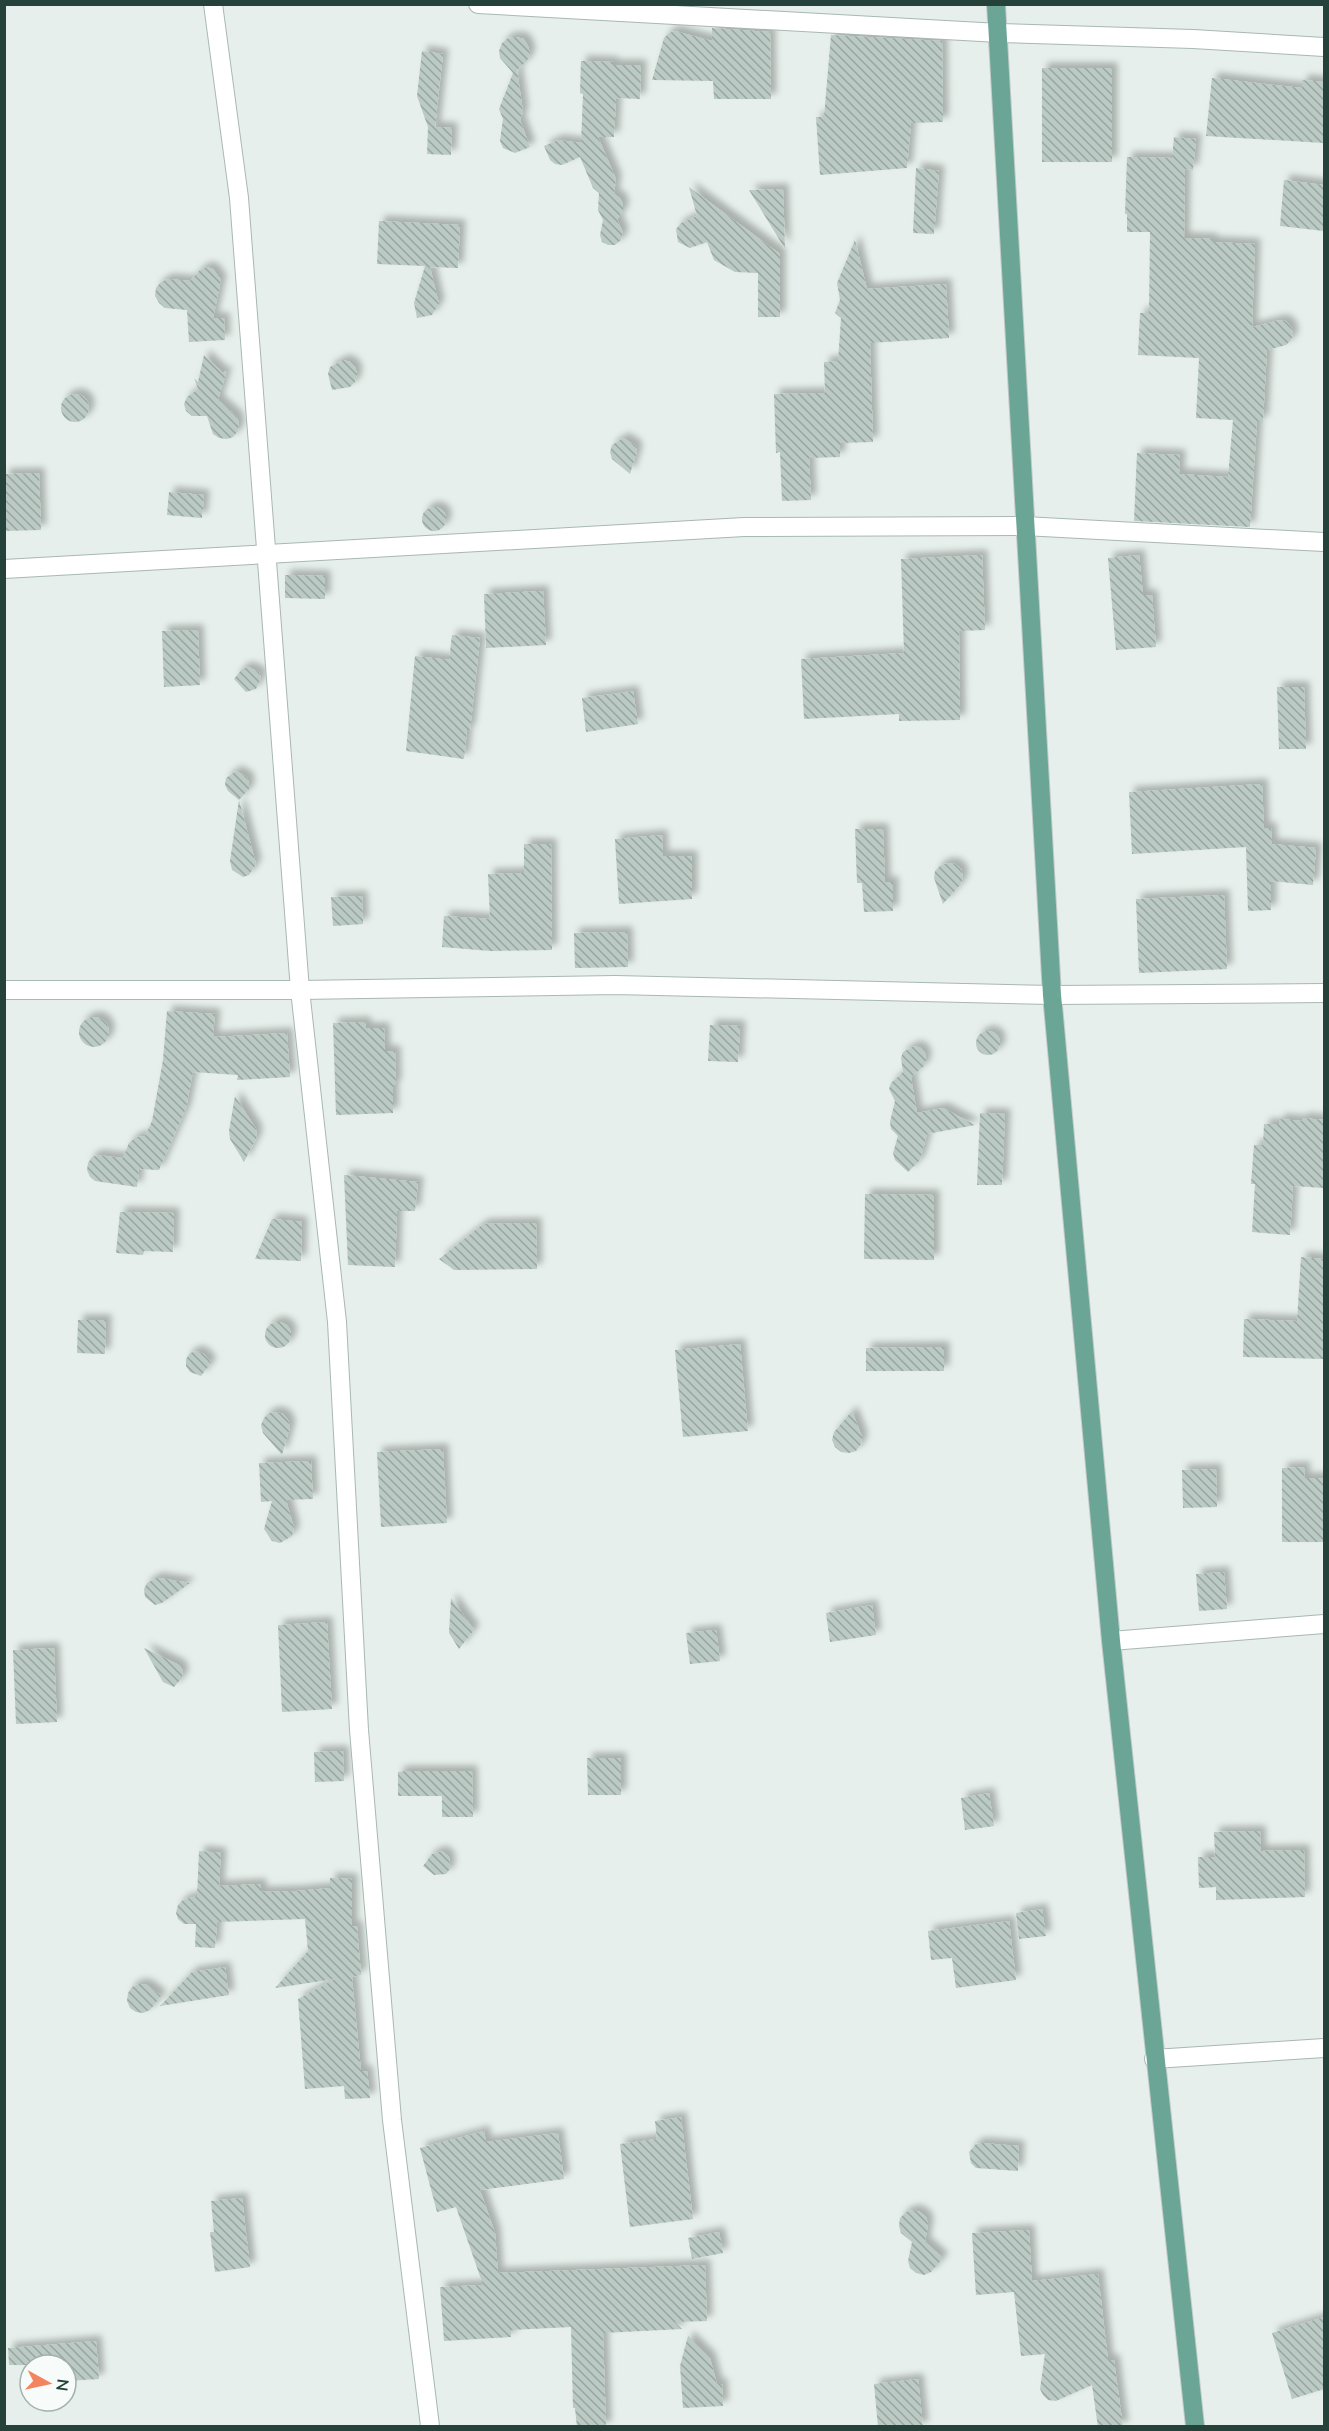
<svg xmlns="http://www.w3.org/2000/svg" width="1329" height="2431" font-family="Mulish,sans-serif">
<defs>
<pattern id="building-back-hatch" width="6" height="6" patternUnits="userSpaceOnUse" patternTransform="scale(1.5)"><rect width="6" height="6" fill="#bbcac4"/><path d="M-1 5l2 2M0 0l6 6M5-1l2 2" fill="none" stroke="#98a6a0"/></pattern>
<filter id="shadow"><feDropShadow dx="5.5" dy="-5.5" stdDeviation="3" flood-color="#0004"/></filter>
</defs>
<rect width="100%" height="100%" fill="#e6efeb"/>
<g fill="url(#building-back-hatch)" filter="url(#shadow)">
<path d="M712,28L770,32L771,99H714L713,81L652,80L664,38L669,33L675,31L712,41Z"/>
<path d="M831,35L942,41L943,122L911,123L907,168L820,175L816,117H824Z"/>
<path d="M516,37L524,39L528,46L530,54L527,61L517,70L523,112L520,120L530,147L515,153L503,148L500,141L503,119L499,109L513,73L500,58L499,51L502,43L508,38Z"/>
<path d="M422,51L443,54L435,127L452,128L451,155L427,154L428,127L417,96Z"/>
<path d="M581,61L613,62V65H641L640,99L616,98L614,137H598L616,179L614,194L620,198L623,204V211L617,219L623,233L621,240L615,245H608L602,242L600,235L603,220L598,210L599,193L593,188L580,157L562,165L555,164L550,160L544,146L558,140L581,143L583,94L580,93Z"/>
<rect x="1042" y="68" width="70" height="94"/>
<path d="M1212,78L1302,88V80L1324,82V143L1206,136Z"/>
<path d="M1174,137L1196,139L1193,170L1185,169L1184,238L1212,239V242L1255,244L1252,327L1280,320L1286,321L1291,327L1293,334L1291,340L1286,345L1267,350L1263,421H1257L1250,527L1134,521L1137,453L1180,455L1179,474L1228,477L1233,420L1196,418L1199,358L1138,355L1140,313H1149L1150,232H1127V214H1125L1127,157L1172,158Z"/>
<path d="M916,168L939,171L934,234L913,233Z"/>
<path d="M1284,180L1324,185V231L1280,226Z"/>
<path d="M689,187L780,254V317H758V273L735,272L714,260L707,242L690,248L678,242L676,229L681,223L697,216Z"/>
<path d="M783,189L785,249L749,190Z"/>
<path d="M379,221L460,225L458,268L430,267L439,304L432,315L417,318L414,303L425,266L377,264Z"/>
<path d="M855,240L867,289L946,284L949,338L870,343L873,442L840,443V457L809,458L811,500L782,501L780,452L776,453L774,394L825,393L824,362L838,361L841,318L835,313L840,300L837,283Z"/>
<path d="M207,267L213,269L221,280L213,318H224L225,340L189,342L187,310L165,308L159,303L155,296L156,288L161,282L168,279L190,281L200,270Z"/>
<path d="M204,355L223,373L227,370L218,400L237,417L239,424L238,431L233,437L227,439L219,438L213,434L207,416H192L186,411L184,404L187,397L198,389L194,378L198,382Z"/>
<path d="M343,360L350,362L355,367L357,374L355,382L350,387L332,390L328,374L330,367Z"/>
<circle cx="75" cy="408" r="14"/>
<path d="M623,438L635,445L637,451L630,474L612,459L610,452L612,445Z"/>
<path d="M39,473L41,530L4,531V474Z"/>
<path d="M169,492L204,495L202,518L167,515Z"/>
<circle cx="434" cy="519" r="12"/>
<path d="M982,555L985,630L959,631L960,720L899,721V714L804,719L801,659L904,653L901,559Z"/>
<path d="M1139,555L1143,595H1152L1156,647L1116,650L1108,558Z"/>
<path d="M285,575L325,576V599L285,598Z"/>
<path d="M543,591L546,645L486,648L484,594Z"/>
<path d="M198,630L200,685L164,687L162,631Z"/>
<path d="M452,635L480,638L470,730H467L464,759L406,751L415,656L449,660Z"/>
<path d="M248,667L259,672L261,678L256,689L246,692L234,679L242,669Z"/>
<path d="M1277,687H1304L1306,749H1279Z"/>
<path d="M633,691L638,724L586,732L582,698Z"/>
<path d="M236,771L247,777L249,783V789L239,800L256,864L249,875L243,877L232,870L230,861L239,800L228,791L225,785L226,778Z"/>
<path d="M1262,784L1264,828H1271L1272,844L1316,848L1313,885L1271,881V910L1248,911L1246,847L1132,854L1129,792Z"/>
<path d="M855,829H883L885,882H893V911L864,912L862,883H857Z"/>
<path d="M662,835L663,856H692V899L619,904L615,839Z"/>
<path d="M524,844H551L552,950L491,951L442,947L444,916L490,919L488,874L524,873Z"/>
<path d="M948,863L955,864L961,869L963,877L961,884L943,904L934,878L935,871L941,865Z"/>
<path d="M1224,895L1227,969L1139,973L1136,899Z"/>
<path d="M362,896L363,924L333,926L331,897Z"/>
<path d="M627,932L628,967L575,968L574,933Z"/>
<path d="M167,1011L215,1014L213,1037L287,1033L290,1077L237,1080L238,1075L193,1072L186,1108L159,1170L139,1169L137,1187L95,1181L90,1177L87,1170L88,1163L92,1157L98,1155L123,1158L129,1143L136,1137L145,1136L152,1121L163,1060Z"/>
<circle cx="94" cy="1032" r="15"/>
<path d="M365,1022L366,1028H384L385,1051H395L396,1085H393V1113L336,1115L333,1023Z"/>
<path d="M710,1025L740,1026L738,1062L708,1061Z"/>
<circle cx="988" cy="1043" r="12"/>
<path d="M914,1046L921,1048L925,1053L926,1060L924,1066L911,1077L917,1113L943,1108L975,1125L927,1134L920,1160L908,1172L895,1160L893,1153L898,1136L891,1129L890,1122L895,1101L889,1089L891,1083L903,1072L901,1058L903,1052Z"/>
<path d="M235,1096L256,1129L257,1137L244,1162L230,1139L229,1131Z"/>
<path d="M980,1113L1005,1114L1002,1185H977Z"/>
<path d="M1302,1118L1324,1120V1188L1293,1186L1290,1235L1252,1232L1255,1184H1251L1254,1145H1263L1264,1124H1279V1119L1302,1121Z"/>
<path d="M344,1175L418,1182L415,1211H397L395,1267L348,1265Z"/>
<path d="M865,1194L934,1195V1260L864,1259Z"/>
<path d="M120,1212L174,1213L173,1252L144,1251L143,1255L116,1253Z"/>
<path d="M272,1219L302,1222L301,1261L255,1259Z"/>
<path d="M536,1223L537,1269L454,1270L439,1259L483,1224Z"/>
<path d="M1301,1257L1324,1259V1359L1243,1357L1244,1319L1297,1321Z"/>
<path d="M78,1320H106L105,1354L77,1353Z"/>
<circle cx="278" cy="1335" r="13"/>
<path d="M740,1344L748,1431L683,1437L675,1350Z"/>
<path d="M944,1347V1371H866V1348Z"/>
<path d="M197,1351L204,1354L211,1363L201,1376L190,1372L186,1366V1359L190,1353Z"/>
<path d="M852,1411L862,1437L861,1444L856,1451L849,1453L841,1452L835,1447L832,1440L834,1432Z"/>
<path d="M277,1412L283,1414L288,1420L290,1427L282,1455L263,1433L261,1425L264,1418L269,1413Z"/>
<path d="M443,1449L447,1523L381,1527L377,1452Z"/>
<path d="M311,1461L313,1499L286,1500L294,1528L292,1536L280,1543L272,1541L264,1529L272,1501L261,1502L259,1463Z"/>
<path d="M1305,1467L1304,1478H1324V1542H1282V1468Z"/>
<path d="M1216,1469L1217,1507L1183,1508L1182,1470Z"/>
<path d="M1224,1572L1227,1609L1199,1611L1196,1574Z"/>
<path d="M156,1578H159L190,1583L162,1603L155,1605L145,1597L144,1589L147,1583Z"/>
<path d="M451,1598L474,1630L459,1649L449,1633Z"/>
<path d="M872,1605L876,1635L830,1642L826,1613Z"/>
<path d="M327,1622L332,1709L282,1712L278,1625Z"/>
<path d="M716,1630L720,1661L690,1664L686,1633Z"/>
<path d="M54,1648L57,1722L16,1724L13,1650Z"/>
<path d="M144,1648L179,1665L183,1671L182,1678L174,1687L163,1682Z"/>
<path d="M343,1751L344,1781L315,1782L314,1752Z"/>
<path d="M587,1758H621V1795H588Z"/>
<path d="M406,1771H472L473,1817H442V1796H398V1772Z"/>
<path d="M989,1793L994,1826L965,1830L961,1798Z"/>
<path d="M1260,1831L1261,1851L1304,1850L1305,1897L1216,1900V1887L1199,1888L1198,1857H1215L1214,1832Z"/>
<path d="M199,1851L221,1853L219,1886L261,1884V1892L297,1891L330,1888V1878L352,1879V1927L357,1926L361,1975L352,1977L361,2071H367L370,2098L345,2099L344,2086L305,2089L298,1999L335,1979L275,1988L308,1951L305,1919L217,1922L215,1948L195,1947L196,1924H184L178,1919L176,1913L178,1905L183,1900L197,1896Z"/>
<path d="M442,1851L449,1857L450,1869L446,1874L434,1875L423,1866L432,1854Z"/>
<path d="M1042,1909L1046,1936L1019,1939L1016,1913Z"/>
<path d="M1009,1921L1016,1980L956,1988L952,1958L931,1960L928,1931Z"/>
<path d="M225,1967L229,1995L160,2006L192,1972Z"/>
<path d="M139,1984L147,1985L161,1996L150,2010L143,2013L136,2012L130,2008L127,2001L128,1993L132,1987Z"/>
<path d="M681,2117L693,2219L630,2227L620,2144L657,2139L655,2121Z"/>
<path d="M484,2131L486,2142L558,2133L564,2179L480,2190L495,2233L498,2273L705,2265L707,2321L675,2322L682,2329L603,2333L606,2427H577L575,2408H573L571,2327L511,2330V2337L444,2341L440,2287L483,2285L456,2207L437,2212L420,2148Z"/>
<path d="M983,2143L1019,2146L1018,2171L976,2168L971,2163L969,2152L976,2144Z"/>
<path d="M242,2198L250,2267L215,2272L210,2232H214L211,2201Z"/>
<path d="M913,2210L920,2212L926,2217L928,2224L925,2242L943,2258L931,2272L924,2275L916,2273L910,2268L908,2261L912,2242L901,2233L899,2226L900,2218L906,2212Z"/>
<path d="M1029,2230L1032,2281L1098,2274L1108,2360H1114L1123,2427H1098L1092,2385L1056,2401L1048,2400L1043,2395L1040,2389L1045,2354L1021,2356L1014,2292L976,2295L972,2233Z"/>
<path d="M719,2232L723,2253L692,2259L688,2238Z"/>
<path d="M1324,2317V2389L1292,2399L1272,2333Z"/>
<path d="M688,2336L710,2358L717,2384H722L723,2406L683,2408L680,2366Z"/>
<path d="M96,2341L99,2379L66,2381V2365H9L8,2348Z"/>
<path d="M918,2379L923,2427H878L874,2384Z"/>
</g>
<g fill="none" stroke-linecap="round" stroke-linejoin="round">
<defs>
<g id="minor">
<path d="M213,4L239,198L300,990L337,1322L359,1730L392,2120L430,2426"/>
<path d="M478,4L999,33L1193,39L1324,47"/>
<path d="M4,569L744,527L1024,526L1324,542"/>
<path d="M4,990H300L615,985L1052,995L1324,993"/>
<path d="M1111,1641L1324,1624"/>
<path d="M1154,2059L1324,2048"/>
</g>
<path id="major" d="M996,4L1052,995L1111,1641L1195,2426"/>
</defs>
<use href="#minor" stroke="#a8b8b2" stroke-width="20"/>
<use href="#major" stroke="#c2cac8" stroke-width="20"/>
<use href="#minor" stroke="#fff" stroke-width="18"/>
<use href="#major" stroke="#6aa596" stroke-width="18"/>
</g>
<rect width="1329" height="2431" fill="none" stroke="#24423a" stroke-width="12"/>
<g transform="translate(48 2383) rotate(98)"><circle r="28" fill="#f7fbf9" stroke="#a3b1ad" stroke-width="1.5"/>
<path d="M0-4.5L10 22L0 15L-10 22Z" fill="#f4845f"/>
<text y="-9" font-size="16" font-weight="bold" text-anchor="middle" fill="#24423a">N</text>
</g>
</svg>
